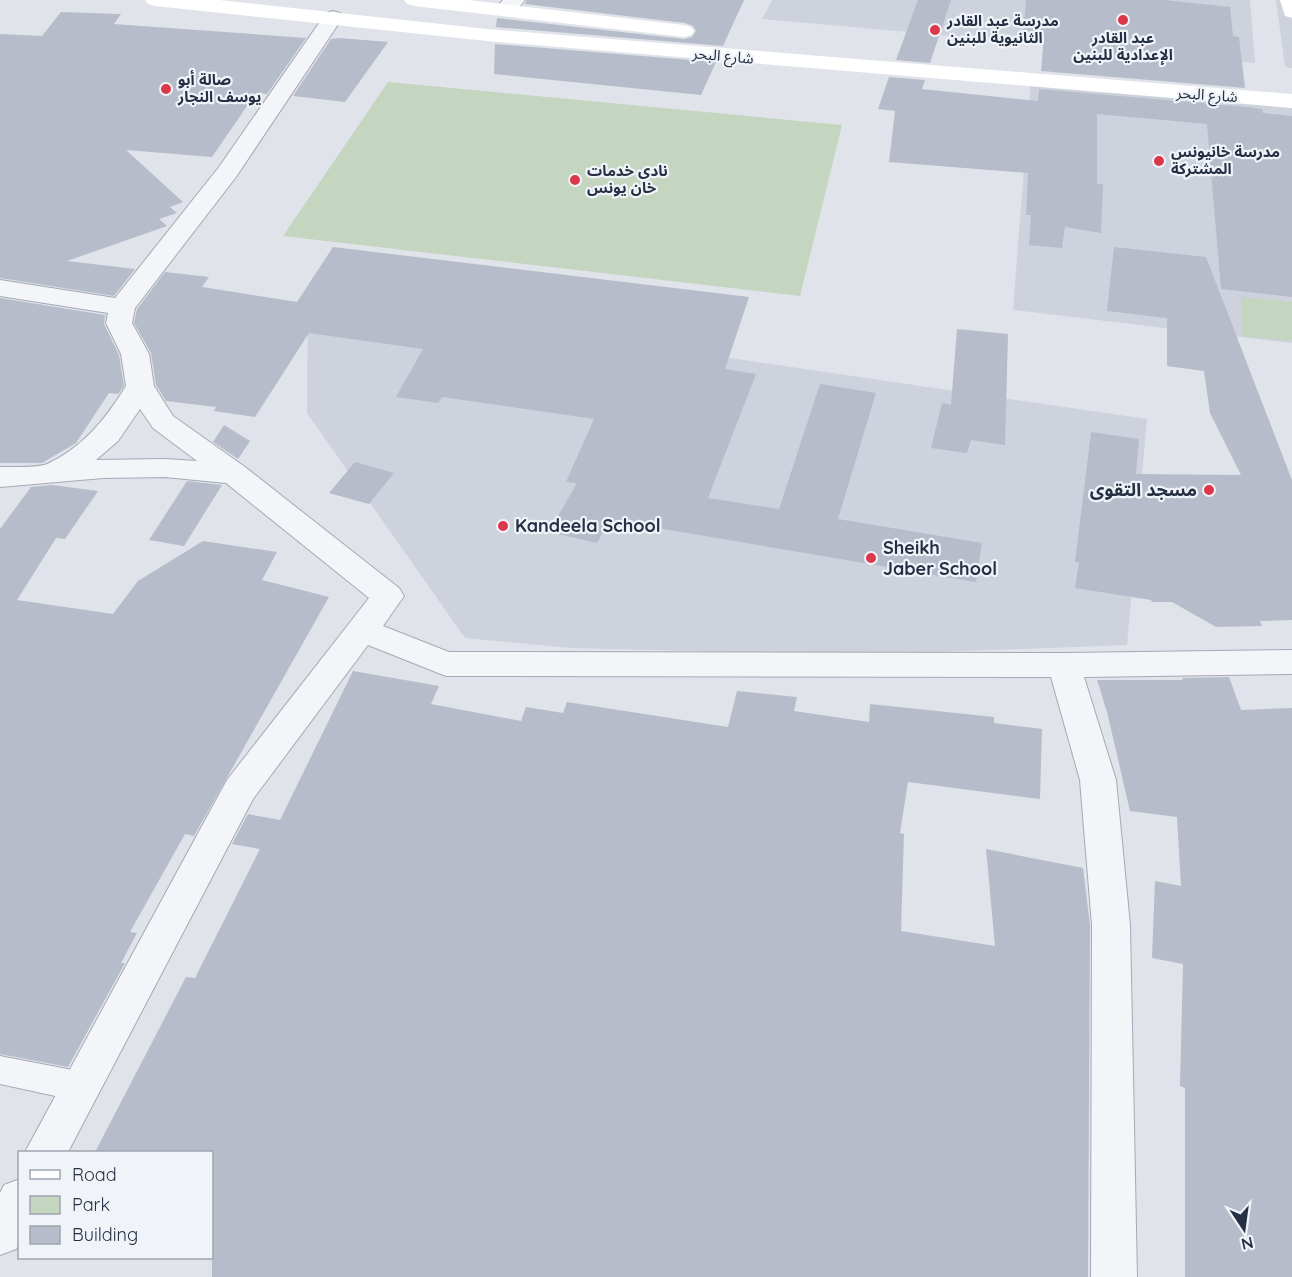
<svg xmlns="http://www.w3.org/2000/svg" width="1292" height="1277" font-family="Quicksand,'Noto Sans Arabic',sans-serif">
<rect width="100%" height="100%" fill="#e0e3ea"/>
<g fill="#cdd2dd">
<path d="M772,0H1250L1255,63L762,19Z"/>
<path d="M1276,0H1292V68L1285,67Z"/>
<path d="M1031,78L1292,105V343L1013,310Z"/>
<path d="M308,290L688,352L1147,419L1127,645L858,655L571,648L465,638L307,413Z"/>
</g>
<g fill="#c4d5c0">
<path d="M388,82L842,125L800,296L283,236Z"/>
<path d="M1241,297L1292,302V341L1243,336Z"/>
</g>
<g fill="#b6bcc9">
<path d="M527,0H744L723,46L496,27L497,18L684,39L692,37L696,31L693,26L685,23L525,4Z"/>
<path d="M918,0H951L930,63L896,60Z"/>
<path d="M1026,0H1164L1230,7L1233,36L1239,37L1245,88L1041,71L1044,35L1023,34Z"/>
<path d="M61,12L121,14L114,24L306,38L267,94L256,93L212,157L126,150L183,202L170,207L177,213L159,219L167,226L67,261L135,269L114,296L0,278V34L42,36Z"/>
<path d="M340,38L388,42L345,102L293,96L331,39Z"/>
<path d="M495,44L716,62L701,95L494,74Z"/>
<path d="M889,77L925,80L922,89L1038,101L1039,89L1247,107L1262,109L1263,113L1292,116V297L1221,289L1207,124L1097,114V184H1103L1101,233L1065,227L1062,248L1029,245L1031,215H1026L1028,173L889,162L895,111L878,109Z"/>
<path d="M333,247L749,297L725,369L756,374L708,498L779,509L820,384L876,393L838,519L982,543L976,582L610,520L597,543L549,532L577,483L566,482L594,419L442,397L438,403L396,397L423,349L309,333L255,417L214,411L216,407L166,401L156,385L151,353L134,323L137,309L165,272L209,277L202,287L297,302Z"/>
<path d="M1114,247L1206,257L1292,480V620L1260,621L1262,626L1216,627L1172,602H1152L1151,600L1075,588L1079,562H1075L1091,432L1139,439L1136,474L1241,475L1210,413L1204,371L1167,366V318L1107,311Z"/>
<path d="M0,298L105,315L104,324L119,355L124,386L118,394L109,393L76,443L42,463H0Z"/>
<path d="M957,329L1008,334L1005,445L971,440L967,453L931,448L942,403L951,405Z"/>
<path d="M224,425L250,441L238,459L213,442Z"/>
<path d="M355,462L394,473L369,504L329,493Z"/>
<path d="M187,481L222,485L184,546L149,540Z"/>
<path d="M52,485L98,491L65,539L56,538L17,600L113,614L138,581L203,541L277,552L262,580L329,597L194,836L185,834L130,932L137,933L121,963H125L68,1067L0,1054V529L31,487Z"/>
<path d="M353,671L439,686L431,704L521,721L526,707L563,713L567,702L728,727L737,691L797,697L794,711L869,722L870,704L994,717V723L1042,729L1040,799L908,782L900,833L904,834L901,931L995,946L986,849L1083,868L1090,925L1088,1277H212V1152H95L186,977L195,978L260,849L232,844L248,814L280,820Z"/>
<path d="M1229,677L1241,710L1292,708V1277H1185V1088L1180,1086L1183,964L1152,958L1155,881L1181,886L1177,817L1130,811L1107,712L1097,680H1183L1182,678Z"/>
</g>
<g fill="none" stroke-linecap="round" stroke-linejoin="round">
<defs>
<path id="lane" d="M0,1056L83,1072L94,1077L99,1087L94,1097L83,1102L0,1084Z"/>
<g id="street">
<path d="M503,0H525C518,10 510,16 498,13L495,9Z"/>
<path d="M333,11L340,13L343,17L236,177L135,308L132,323L149,354L154,386L173,416L245,467L399,588L404,596L383,626L449,652L1064,653L1292,650V674L1084,677L1116,780L1130,925L1137,1277H1091L1092,925L1080,780L1051,677L446,676L368,645L253,799L68,1152H25L227,780L369,598L226,483L165,477L103,478L0,487V467C11,467 38,468 47,464C83,447 105,420 126,386L121,354L106,323L108,313L0,296V280L115,298L219,167L326,13ZM140,409L153,428L197,461L165,459L96,460L118,441Z"/>
<path d="M20,1179V1243L16,1249L0,1255V1193L4,1185Z"/>
</g>
</defs>
<use href="#lane" stroke="#a4aab5" stroke-width="2"/>
<use href="#street" stroke="#a4aab5" stroke-width="2"/>
<use href="#lane" fill="#f3f5f8" fill-rule="evenodd"/>
<use href="#street" fill="#f3f5f8" fill-rule="evenodd"/>
<g fill="#fff" fill-rule="evenodd">
<path d="M145,0H219L487,29L1292,94V108L487,41L155,6L148,4Z"/>
<path d="M404,0H468L684,25L691,27L694,31L691,35L684,37L414,6L407,4Z"/>
<path d="M1280,0H1292V18L1285,16Z"/>
</g>
</g>
<g fill="#dd374a" stroke="#f0f3f8" stroke-width="2">
<circle cx="1123" cy="20" r="6"/>
<circle cx="935" cy="30" r="6"/>
<circle cx="166" cy="89" r="6"/>
<circle cx="1159" cy="161" r="6"/>
<circle cx="575" cy="180" r="6"/>
<circle cx="1209" cy="490" r="6"/>
<circle cx="503" cy="526" r="6"/>
<circle cx="871" cy="558" r="6"/>
</g>
<g text-anchor="middle" stroke-width="4.5" stroke-linejoin="round" paint-order="stroke">
<g font-size="15" font-weight="bold" fill="#263044" stroke="#f0f3f8" text-anchor="start">
<text x="947" y="26">مدرسة عبد القادر<tspan x="947" dy="17">الثانيوية للبنين</tspan></text>
<text x="1123" y="43" text-anchor="middle">عبد القادر<tspan x="1123" dy="17">الإعدادية للبنين</tspan></text>
<text x="178" y="85">صالة أبو<tspan x="178" dy="17">يوسف النجار</tspan></text>
<text x="1171" y="157">مدرسة خانيونس<tspan x="1171" dy="17">المشتركة</tspan></text>
<text x="587" y="176">نادى خدمات<tspan x="587" dy="17">خان يونس</tspan></text>
</g>
<g font-size="15" fill="#263044" stroke="#f0f3f8">
<text transform="translate(723 56) rotate(5)" y="5">شارع البحر</text>
<text transform="translate(1207 95) rotate(4)" y="5">شارع البحر</text>
</g>
<g font-size="18" font-weight="bold" fill="#263044" stroke="#f0f3f8" text-anchor="start">
<text x="1197" y="496" text-anchor="end">مسجد التقوى</text>
<text x="515" y="532">Kandeela School</text>
<text x="883" y="554">Sheikh<tspan x="883" dy="21">Jaber School</tspan></text>
</g>
</g>
<rect x="18" y="1151" width="195" height="108" fill="#f0f3f8" stroke="#9fa5b0" stroke-width="1.5"/>
<rect x="30" y="1170" width="30" height="9" fill="#ffffff" stroke="#9fa5b0" stroke-width="1.5"/>
<text x="72" y="1181" font-size="18" fill="#263044">Road</text>
<rect x="30" y="1196" width="30" height="18" fill="#c4d5c0" stroke="#9fa5b0" stroke-width="1.5"/>
<text x="72" y="1211" font-size="18" fill="#263044">Park</text>
<rect x="30" y="1226" width="30" height="18" fill="#b6bcc9" stroke="#9fa5b0" stroke-width="1.5"/>
<text x="72" y="1241" font-size="18" fill="#263044">Building</text>
<g transform="translate(1244 1229) rotate(167)" stroke="#f0f3f8" stroke-width="4.5" paint-order="stroke">
<path d="M0-4.5L10 22L0 15L-10 22Z" fill="#263044"/>
<text y="-9" font-size="16" font-weight="bold" text-anchor="middle" fill="#263044">N</text>
</g>
</svg>
